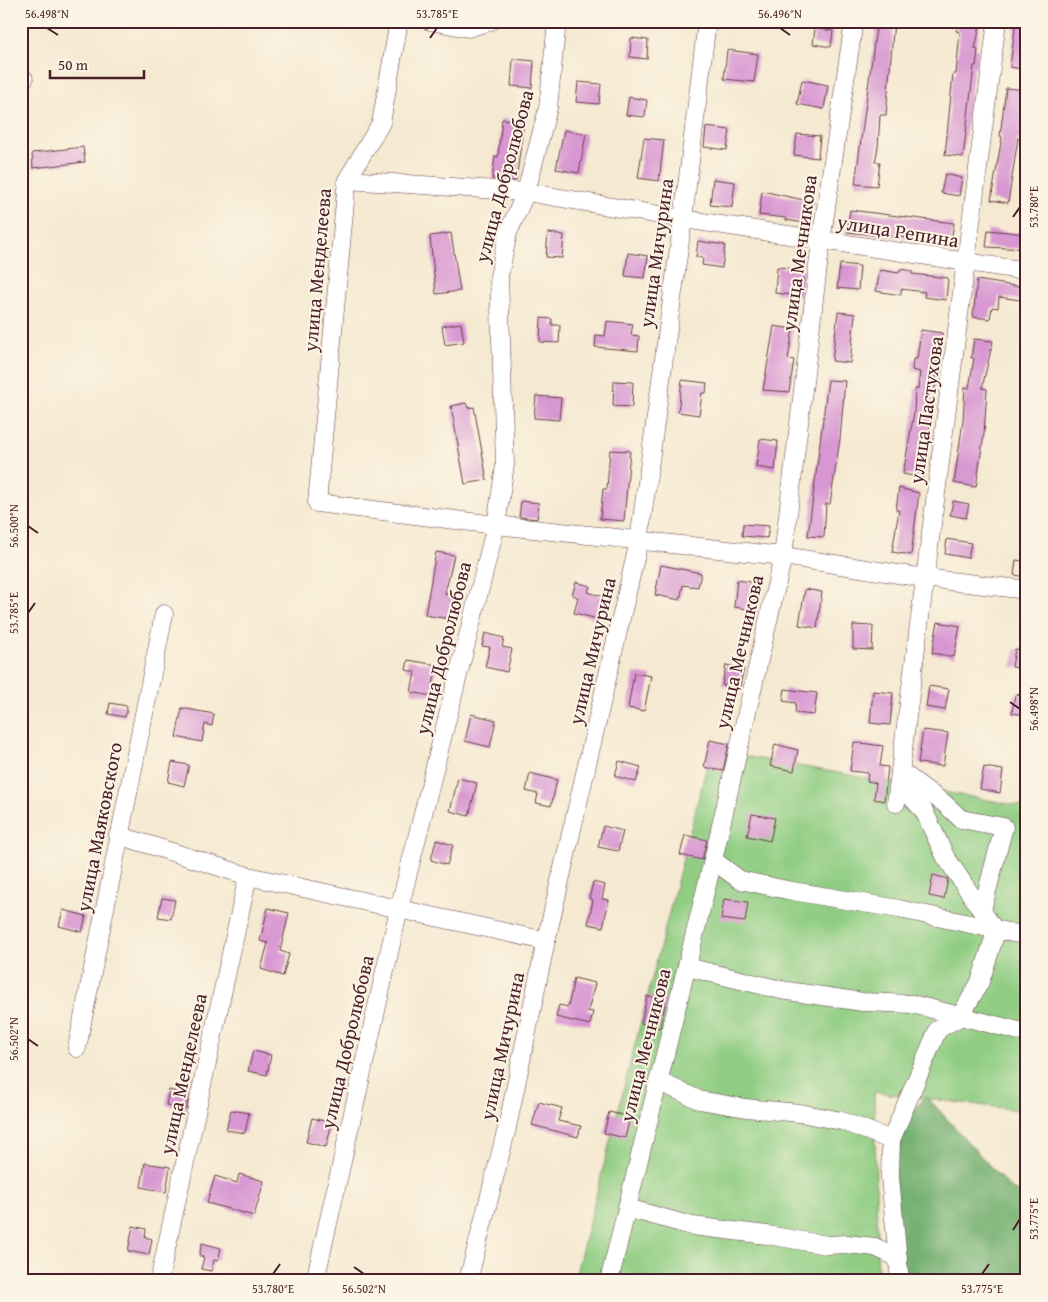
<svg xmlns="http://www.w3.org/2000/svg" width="1048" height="1302" font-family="'Gentium Book Plus',serif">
<rect width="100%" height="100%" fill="#fcf5e5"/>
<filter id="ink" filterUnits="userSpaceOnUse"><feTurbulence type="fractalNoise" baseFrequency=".02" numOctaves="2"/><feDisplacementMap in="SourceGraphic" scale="10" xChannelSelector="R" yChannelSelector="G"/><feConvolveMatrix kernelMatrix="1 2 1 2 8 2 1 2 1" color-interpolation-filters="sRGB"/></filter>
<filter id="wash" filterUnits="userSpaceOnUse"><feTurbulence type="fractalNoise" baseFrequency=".0096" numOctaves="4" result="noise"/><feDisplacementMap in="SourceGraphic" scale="20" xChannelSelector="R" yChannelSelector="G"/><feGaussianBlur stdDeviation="1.12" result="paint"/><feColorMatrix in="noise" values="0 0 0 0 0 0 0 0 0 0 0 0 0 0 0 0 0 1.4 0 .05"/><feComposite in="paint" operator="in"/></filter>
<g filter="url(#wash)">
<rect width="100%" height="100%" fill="#f5e9d1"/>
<path fill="#90cd83" stroke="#6d7657" d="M711,750L1027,807V1111L874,1092L878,1281H574Z"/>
<path fill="#74b071" stroke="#5f684e" d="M926,1096L1011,1189L1027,1194V1281H903L891,1137Z"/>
<g id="blocks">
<g fill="#d897d2">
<path d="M877,21H894L886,115H880L878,147L875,162H880L877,186L855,184Z"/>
<path d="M958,21H981L975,49L978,50L976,66H974L963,157L945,155L953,74H956L960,32L956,31Z"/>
<path d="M1016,21H1027V70L1010,67Z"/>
<path d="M815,28L833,31L831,47L813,44Z"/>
<path d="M631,38L648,40L647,59L630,57Z"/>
<path d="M727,50L758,54L754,82L724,79Z"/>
<path d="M513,59L534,61L532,88L511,86Z"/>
<path d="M802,80L828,85L824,109L797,104Z"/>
<path d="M578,82L601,84L599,104L576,102Z"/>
<path d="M1006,88L1027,90L1021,139L1018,138L1008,203L991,200L1002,137L1000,136Z"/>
<path d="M629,97L647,100L645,117L626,115Z"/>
<path d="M502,119L524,121L516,181L492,179L495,156L498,157Z"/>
<path d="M706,127L730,130L727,150L704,147Z"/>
<path d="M564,130L586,134L579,173L556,169Z"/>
<path d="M797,134L820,136L818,158L794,155Z"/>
<path d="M644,138L664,140L659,181L638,178Z"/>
<path d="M83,147L85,162L33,168L32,153Z"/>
<path d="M945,174L962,178L959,196L941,193Z"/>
<path d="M713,179L735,182L732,207L710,205Z"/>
<path d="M762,191L813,202L809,224L786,220V218L759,215Z"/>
<path d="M850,210L954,223L951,242L847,232Z"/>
<path d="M988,230L1027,234V249L986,247Z"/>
<path d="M451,233L460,291L436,294L430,236Z"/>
<path d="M548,233L564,235L562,258L546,257Z"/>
<path d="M698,241L725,245L722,268L702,265L703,258L696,257Z"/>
<path d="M628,253L648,256L645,278L625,276Z"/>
<path d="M840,264L860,266L858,290L837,288Z"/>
<path d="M777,267L804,269L801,296L775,293Z"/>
<path d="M900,269L912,271V274L948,278L946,300L924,297L925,292L901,289V295L876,291L880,270L899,273Z"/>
<path d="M977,280L1027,288V301L999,297L998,308L992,307L990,319L973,317Z"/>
<path d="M838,312L855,314L850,363L832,361Z"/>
<path d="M541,318L552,319V325H560L559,343L540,342Z"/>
<path d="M607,321L633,324L631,335L639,336L638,351L595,347L596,335L605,336Z"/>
<path d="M461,323L464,342L445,345L442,326Z"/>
<path d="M774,326L793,329L788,359L794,360L789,392L763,390Z"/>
<path d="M921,330L942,333L923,478L903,474L914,413L915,389H918L920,372L912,370L913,359H917Z"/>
<path d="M974,339L993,341L982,388L987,389L984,434L976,487L954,483L963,421L965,387L969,388L974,358H971Z"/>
<path d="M682,380L707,383L706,393H702L699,415L678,412Z"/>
<path d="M828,380L845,381L840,439L830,504H826L824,537L808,536Z"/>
<path d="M614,381L633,382L632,407L613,406Z"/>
<path d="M536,396L561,398L559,420L534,418Z"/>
<path d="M466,403L468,408L474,407L487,480L465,484L451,406Z"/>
<path d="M760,439L778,441L775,470L756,467Z"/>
<path d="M610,450L630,451L624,521L600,519L603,489H607Z"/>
<path d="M899,488L919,493L911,555L892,552L899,510H896Z"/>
<path d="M521,501L539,503L537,519L519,517Z"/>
<path d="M953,501L969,504L966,518L950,515Z"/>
<path d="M743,524L769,526L767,538L742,536Z"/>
<path d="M947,539L971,543L968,558L945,554Z"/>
<path d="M436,552L454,555L445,594L454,596L450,619L425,615Z"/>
<path d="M1016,560L1027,562V577L1014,575Z"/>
<path d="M661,565L701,573L698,587L683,585L680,600L655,595Z"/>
<path d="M737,580L758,583L755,610L734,607Z"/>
<path d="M576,582L590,586L588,592L604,597L598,619L574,613L578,597L572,595Z"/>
<path d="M805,589L822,592L817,628L799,625Z"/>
<path d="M938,622L960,626L954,657L932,653Z"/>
<path d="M853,625L873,626L872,650L853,649Z"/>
<path d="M485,633L504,638L502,647L512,649L507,672L485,667L490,647L482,646Z"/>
<path d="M1015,649L1027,651V669L1012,667Z"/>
<path d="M408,660L437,665L431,696L411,692L415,672L406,670Z"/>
<path d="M726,665L744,669L739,689L722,685Z"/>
<path d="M634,673L651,676L644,711L628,708Z"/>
<path d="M929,686L949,689L945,710L926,707Z"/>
<path d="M785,689L817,693L814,715L795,713L796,703L783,701Z"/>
<path d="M873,691L893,693L890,725L870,723Z"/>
<path d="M1015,694L1027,696V715L1012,713Z"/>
<path d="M110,703L127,706L125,717L108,714Z"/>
<path d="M182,708L214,714L212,726L205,724L202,742L176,737Z"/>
<path d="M471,714L496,720L490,747L465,741Z"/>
<path d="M923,730L948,733L943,766L918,763Z"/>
<path d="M710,740L729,744L723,771L704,767Z"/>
<path d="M854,742L883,746L880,766L888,767L884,801L874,799L876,783L867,781L868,773L850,771Z"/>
<path d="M775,744L798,750L794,771L770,766Z"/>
<path d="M619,761L641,767L636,782L615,776Z"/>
<path d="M172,762L189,765L184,786L168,782Z"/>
<path d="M984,767L1003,770L1000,793L980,789Z"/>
<path d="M530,773L557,780L551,806L536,803L538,794L526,791Z"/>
<path d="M458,778L477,783L469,816L450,811Z"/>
<path d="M752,814L775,818L770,841L747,836Z"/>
<path d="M603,826L623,831L618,851L598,847Z"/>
<path d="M685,835L707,840L702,860L680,855Z"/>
<path d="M436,840L453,845L447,865L431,860Z"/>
<path d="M933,875L948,879L944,899L929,896Z"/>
<path d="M593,882L605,885L602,899L609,900L603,927L588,924L593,900L589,899Z"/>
<path d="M162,898L175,900L171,919L158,917Z"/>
<path d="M724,899L748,902L745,922L721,919Z"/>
<path d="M268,908L289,913L280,951L289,954L283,976L261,969L268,943L260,941Z"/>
<path d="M63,910L86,916L82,932L59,926Z"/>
<path d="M574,978L595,983L588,1011L593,1012L590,1025L556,1017L559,1005L568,1007Z"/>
<path d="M647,996L666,1000L660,1028L641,1023Z"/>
<path d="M253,1051L271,1055L267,1075L248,1071Z"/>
<path d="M169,1090L189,1095L186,1109L166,1105Z"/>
<path d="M539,1102L562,1108L558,1121L581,1126L578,1137L532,1125Z"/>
<path d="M231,1110L249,1113L245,1133L226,1130Z"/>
<path d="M609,1112L630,1117L625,1138L604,1133Z"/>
<path d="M312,1118L332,1123L326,1147L306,1142Z"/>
<path d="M145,1163L170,1167L166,1192L141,1187Z"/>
<path d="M239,1174L264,1181L254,1216L207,1203L215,1176L237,1183Z"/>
<path d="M133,1226L146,1229L145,1237L152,1239L149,1255L128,1251Z"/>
<path d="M202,1243L221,1248L218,1261L214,1260L211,1271L201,1269L204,1257L199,1256Z"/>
</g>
</g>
</g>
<g filter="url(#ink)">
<use href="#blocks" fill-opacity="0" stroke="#643d44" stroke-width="1"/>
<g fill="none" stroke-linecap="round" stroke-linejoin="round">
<defs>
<g id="minor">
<path d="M399,21L381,123L347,180L317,503L496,525L783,556L924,578L1027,590"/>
<path d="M430,21L468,28L491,21"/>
<path d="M21,80L24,79"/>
<path d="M347,180L526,192L683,219L1027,271"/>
<path d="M900,771L945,804L961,819L1004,827L982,910"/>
<path d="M899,784L924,811L945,856L996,932L980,982L960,1017L938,1029L891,1140L890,1177L900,1281"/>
<path d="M896,803L997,21"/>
<path d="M118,835L248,876L546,941"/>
<path d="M713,860L740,880L792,891L899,909L1027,936"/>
<path d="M687,967L781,990L863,1002L912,1004L1027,1033"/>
<path d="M77,1048L164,614"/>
<path d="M658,1081L699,1100L746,1108L800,1113L842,1121L891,1140"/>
<path d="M627,1208L692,1226L767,1235L827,1245L847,1244L875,1247L898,1258"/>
<path d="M159,1281L248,876"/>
<path d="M315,1281L399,909L496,525L505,465L499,276L508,233L526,192L548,108L557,21"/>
<path d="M468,1281L507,1128L546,941L639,541L683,219L707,21"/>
<path d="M609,1281L713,860L783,556L821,241L854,21"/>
</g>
</defs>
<use href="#minor" stroke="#643d44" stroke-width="19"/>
<use href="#minor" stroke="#fff" stroke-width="18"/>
</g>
</g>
<path fill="none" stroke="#4a1f2b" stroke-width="2" d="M47,28L58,35M780,28L790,35M430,38L437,28M1013,217L1020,207M28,526L38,533M28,613L35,603M1010,702L1020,709M28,1039L38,1046M1013,1230L1020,1219M354,1267L364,1274M273,1274L280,1264M982,1274L989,1264"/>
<g text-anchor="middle" stroke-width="4" stroke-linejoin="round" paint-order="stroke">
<g font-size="20" fill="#4a1f2b" stroke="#fcf5e5">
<text transform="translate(504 176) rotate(-75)" y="7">улица Добролюбова</text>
<text transform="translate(898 231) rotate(9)" y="7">улица Репина</text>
<text transform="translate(656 253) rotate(-82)" y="7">улица Мичурина</text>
<text transform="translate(799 253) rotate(-82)" y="7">улица Мечникова</text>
<text transform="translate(317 270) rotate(-85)" y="7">улица Менделеева</text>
<text transform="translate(926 410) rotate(-82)" y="7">улица Пастухова</text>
<text transform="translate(443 648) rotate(-76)" y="7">улица Добролюбова</text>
<text transform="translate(592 651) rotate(-77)" y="7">улица Мичурина</text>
<text transform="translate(739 652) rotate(-77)" y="7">улица Мечникова</text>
<text transform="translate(99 827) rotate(-79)" y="7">улица Маяковского</text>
<text transform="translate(347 1042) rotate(-77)" y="7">улица Добролюбова</text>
<text transform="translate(645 1045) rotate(-76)" y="7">улица Мечникова</text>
<text transform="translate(502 1046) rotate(-78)" y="7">улица Мичурина</text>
<text transform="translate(183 1074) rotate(-78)" y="7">улица Менделеева</text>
</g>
</g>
<rect width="1048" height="1302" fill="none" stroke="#fcf5e5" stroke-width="55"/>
<path d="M50 70v8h94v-8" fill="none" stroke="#4a1f2b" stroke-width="2.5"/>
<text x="58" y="70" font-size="15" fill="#4a1f2b" stroke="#fcf5e5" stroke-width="4" paint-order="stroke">50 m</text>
<rect x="28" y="28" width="992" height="1246" fill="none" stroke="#4a1f2b" stroke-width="2"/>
<g font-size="12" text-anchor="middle" fill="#4a1f2b">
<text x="47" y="18">56.498°N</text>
<text x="437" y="18">53.785°E</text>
<text x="780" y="18">56.496°N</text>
<text transform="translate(1034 207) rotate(-90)" y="4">53.780°E</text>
<text transform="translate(14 526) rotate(-90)" y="4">56.500°N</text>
<text transform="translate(14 613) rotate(-90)" y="4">53.785°E</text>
<text transform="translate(1034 709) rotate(-90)" y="4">56.498°N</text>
<text transform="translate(14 1039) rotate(-90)" y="4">56.502°N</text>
<text transform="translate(1034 1219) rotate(-90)" y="4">53.775°E</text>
<text x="273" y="1293">53.780°E</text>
<text x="364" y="1293">56.502°N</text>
<text x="982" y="1293">53.775°E</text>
</g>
</svg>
